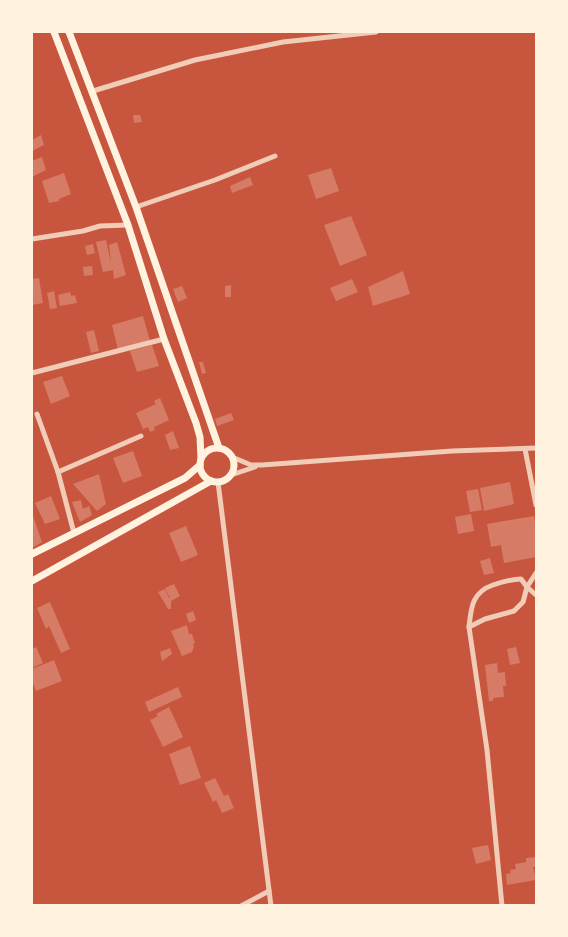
<svg xmlns="http://www.w3.org/2000/svg" width="568" height="937" font-family="Jost,sans-serif">
<rect width="100%" height="100%" fill="#c8553d"/>
<g fill="#d67c66">
<path d="M133,115H140L142,122L134,123Z"/>
<path d="M41,135L44,145L32,151V140Z"/>
<path d="M42,157L46,170L32,177V161Z"/>
<path d="M331,168L339,191L316,199L308,175Z"/>
<path d="M64,173L71,194L59,199V201L49,203L42,181Z"/>
<path d="M250,177L253,185L232,193L230,186Z"/>
<path d="M351,216L367,255L340,266L324,225Z"/>
<path d="M106,240L111,263L109,245L117,242L126,275L114,279L113,270L103,272L96,242Z"/>
<path d="M93,244L95,253L87,255L85,246Z"/>
<path d="M92,266L93,275L84,276L83,267Z"/>
<path d="M403,271L410,294L373,306L368,287Z"/>
<path d="M39,278L43,303L32,305V279Z"/>
<path d="M352,279L358,292L336,301L330,288Z"/>
<path d="M231,285V297H225V286Z"/>
<path d="M182,286L187,298L178,302L173,289Z"/>
<path d="M54,291L57,308L50,309L47,293Z"/>
<path d="M70,292L71,296L75,295L77,303L60,306L58,295Z"/>
<path d="M143,316L150,341L118,350L112,325Z"/>
<path d="M94,330L99,351L91,353L86,332Z"/>
<path d="M152,345L159,366L137,372L130,351Z"/>
<path d="M199,362H203L206,373L202,374Z"/>
<path d="M62,376L70,396L51,404L43,382Z"/>
<path d="M160,398L169,420L154,427L155,430L150,432L148,427L143,429L136,413L156,404L154,401Z"/>
<path d="M231,413L234,420L217,426L215,419Z"/>
<path d="M173,431L179,448L170,450L165,435Z"/>
<path d="M133,451L142,476L123,483L113,458Z"/>
<path d="M99,474L106,504L97,511L73,484Z"/>
<path d="M510,482L514,504L484,511L480,488Z"/>
<path d="M478,489L482,510L470,512L466,491Z"/>
<path d="M51,496L60,519L45,524L35,503Z"/>
<path d="M81,500L83,509L89,506L92,515L80,522L72,502Z"/>
<path d="M32,513L42,542L32,548Z"/>
<path d="M471,514L474,531L458,534L455,517Z"/>
<path d="M534,516L536,529V557L504,563L501,545L491,547L487,524Z"/>
<path d="M186,526L198,555L181,562L169,533Z"/>
<path d="M490,558L494,573L484,575L480,561Z"/>
<path d="M174,584L180,596L171,601V609H168L158,592L165,589L169,598H170L165,588Z"/>
<path d="M50,602L70,649L61,653L49,626L46,629L37,608Z"/>
<path d="M193,611L196,620L189,623L186,614Z"/>
<path d="M187,625L189,634H192L195,643L193,644L194,647L192,652L182,656L171,631Z"/>
<path d="M36,647L43,663L32,668V649Z"/>
<path d="M516,647L520,663L510,665L507,649Z"/>
<path d="M170,648L172,654L162,661L160,652Z"/>
<path d="M54,660L62,681L36,691L32,680V669Z"/>
<path d="M497,663L498,673L505,672L506,686H503L504,697L493,698V701H489L485,665Z"/>
<path d="M178,687L182,697L149,712L145,702Z"/>
<path d="M169,707L183,737L163,747L150,720L158,716L156,714Z"/>
<path d="M190,746L201,778L180,785L169,754Z"/>
<path d="M215,778L224,796L228,794L234,808L222,813L216,800L213,802L204,783Z"/>
<path d="M488,845L491,860L476,864L472,848Z"/>
<path d="M535,857L536,867H533L536,880L507,885L506,874L511,873L510,870L516,869L515,864L526,862V858Z"/>
</g>
<g fill="none" stroke-linecap="round" stroke-linejoin="round">
<g stroke="#f1ccb7" stroke-width="5">
<path d="M93,91L195,60L283,42L376,32"/>
<path d="M136,207L215,180L275,156"/>
<path d="M32,239L83,231L100,226L128,225"/>
<path d="M32,373L164,339"/>
<path d="M37,414L58,472L74,533"/>
<path d="M525,449L536,505"/>
<path d="M232,457L251,465H262L452,451L536,448"/>
<path d="M58,472L141,436"/>
<path d="M231,475L255,467"/>
<path d="M218,482L271,906"/>
<path d="M469,627L485,619L514,611L523,602L527,587L536,595"/>
<path d="M241,906L269,891"/>
<path d="M502,906L487,750L469,627C471,608 472,592 493,585C502,582 511,579 521,579L527,587L536,573"/>
</g>
<g stroke="#fff3e0" stroke-width="7">
<path d="M54,32L128,225L164,339L196,423L200,437L201,458"/>
<path d="M69,32L136,207L219,448"/>
<circle cx="217" cy="465" r="17"/>
<path d="M32,554L167,487L185,478L200,465"/>
<path d="M32,581L211,481"/>
</g>
</g>
<rect width="568" height="937" fill="none" stroke="#fff3e0" stroke-width="66"/>
</svg>
